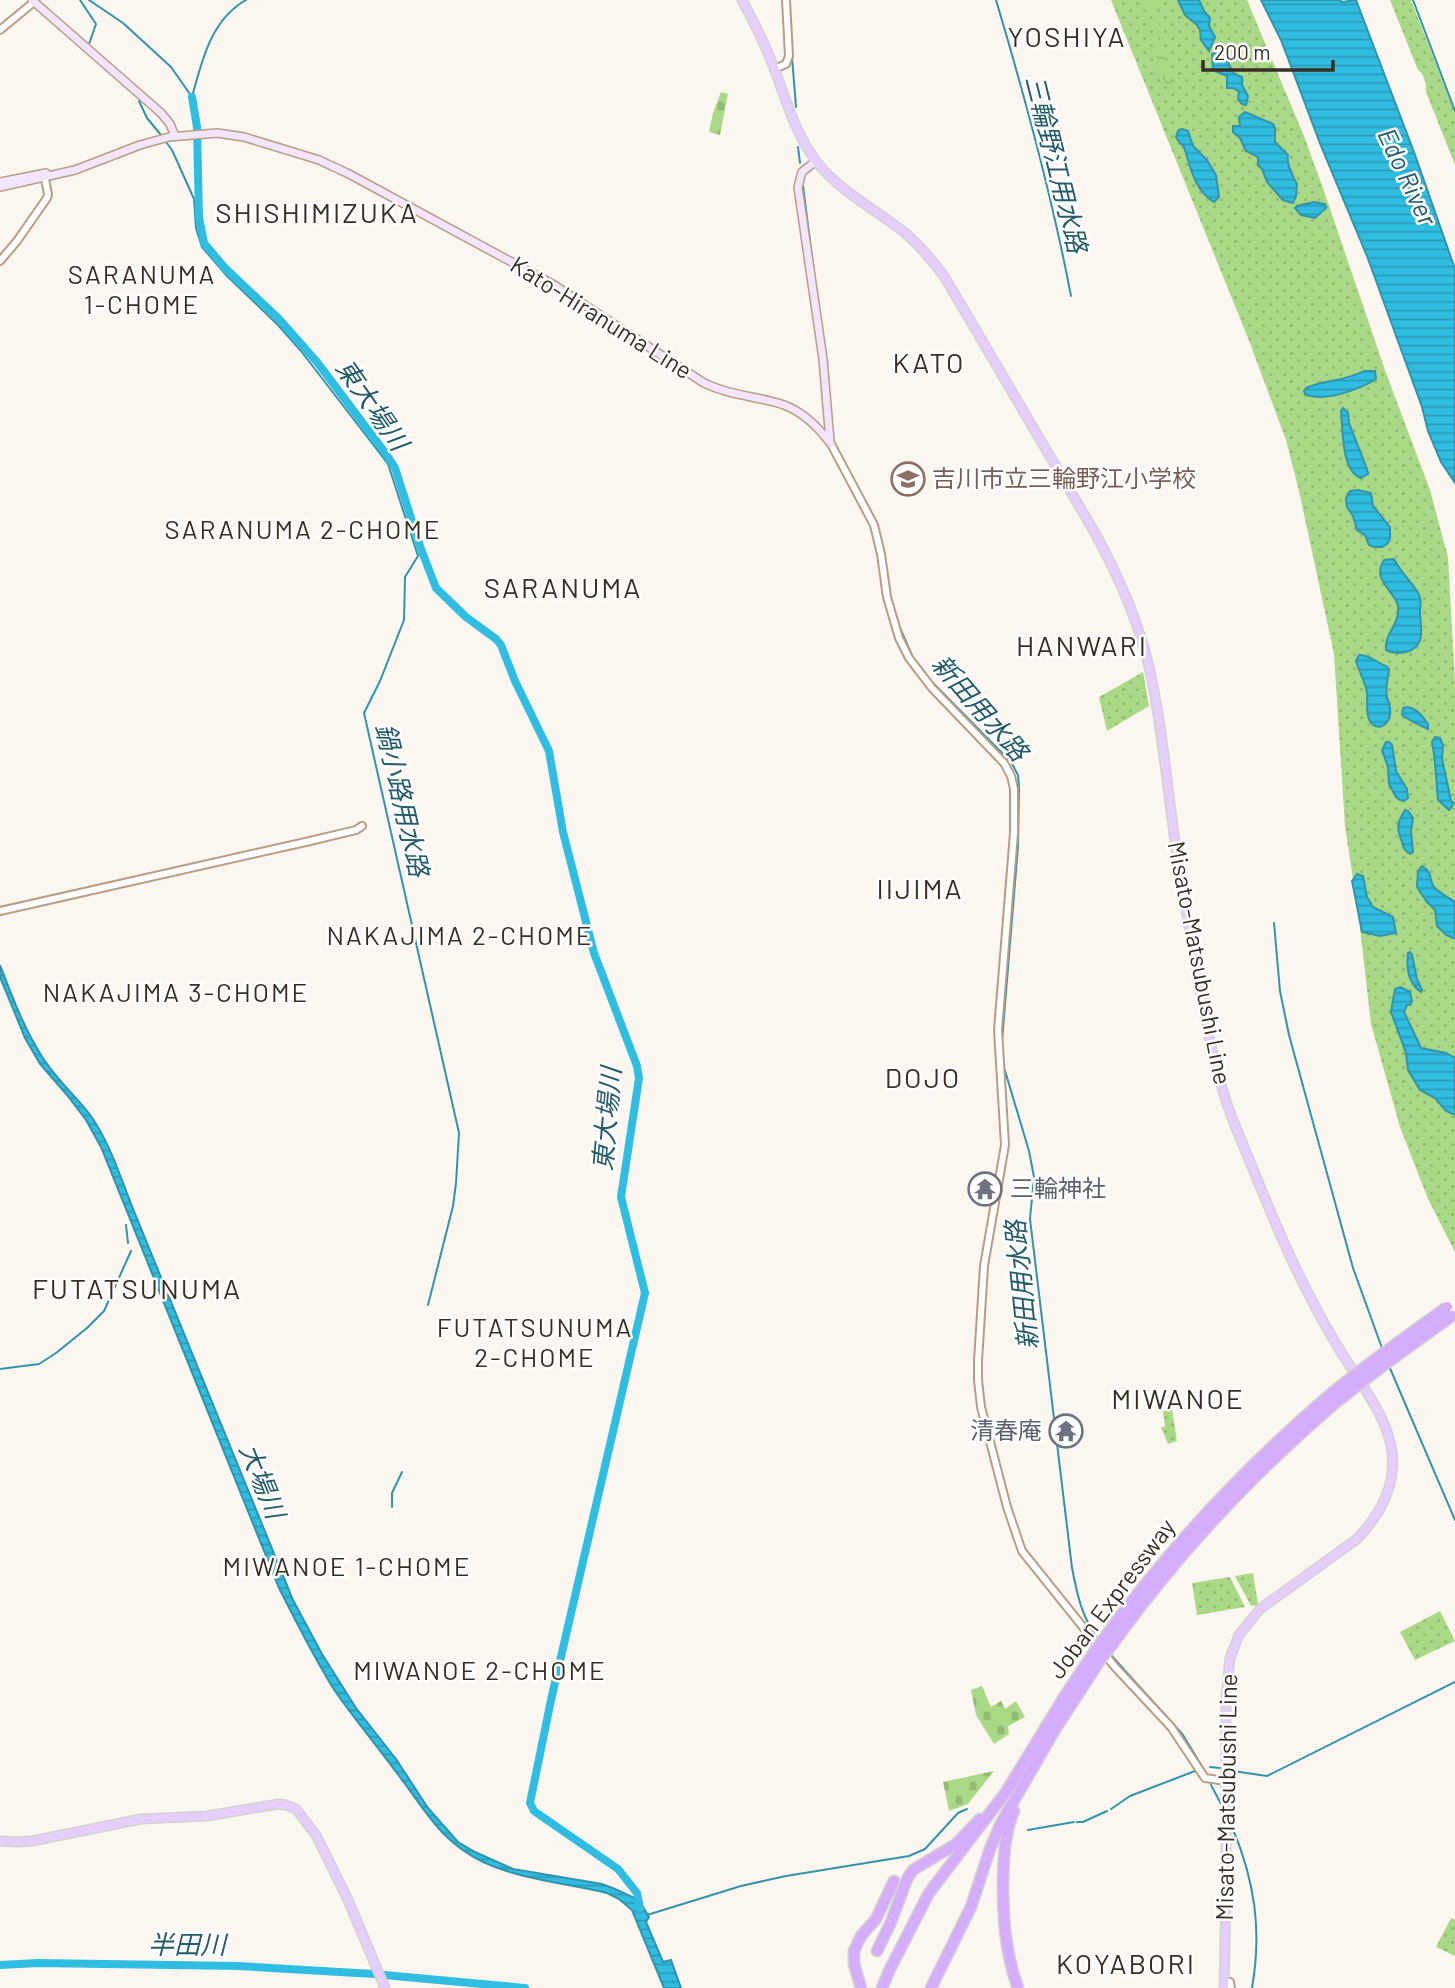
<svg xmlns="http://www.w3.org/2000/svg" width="1455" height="1988" font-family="Barlow,'Noto Sans JP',sans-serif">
<defs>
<pattern id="grass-dots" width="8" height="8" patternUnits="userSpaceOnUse" patternTransform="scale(1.75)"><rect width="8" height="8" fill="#a9d886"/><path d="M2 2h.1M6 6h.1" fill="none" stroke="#92ba73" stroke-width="1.8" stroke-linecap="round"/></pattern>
<pattern id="wetland-marsh" width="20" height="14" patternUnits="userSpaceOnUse" patternTransform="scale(1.75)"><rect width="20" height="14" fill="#a9d886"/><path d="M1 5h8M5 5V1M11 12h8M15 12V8" fill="none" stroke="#92ba73"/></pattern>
<pattern id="cemetery-stones" width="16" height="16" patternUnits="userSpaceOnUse" patternTransform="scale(1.75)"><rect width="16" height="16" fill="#a9d886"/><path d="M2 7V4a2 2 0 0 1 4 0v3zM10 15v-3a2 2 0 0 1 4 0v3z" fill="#92ba73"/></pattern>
<pattern id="water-rules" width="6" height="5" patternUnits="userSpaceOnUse" patternTransform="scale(1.75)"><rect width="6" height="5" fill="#2fbee2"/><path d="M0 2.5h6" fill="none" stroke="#299bb7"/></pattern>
</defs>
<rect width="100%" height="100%" fill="#fcf6f0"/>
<g fill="url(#grass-dots)">
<path d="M1111,0H1247L1304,136L1324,191L1386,373L1430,490L1448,557L1455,682V1252L1428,1199L1400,1127L1371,1024L1359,919L1345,826L1334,654L1299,491L1286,440L1248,338Z"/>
<path d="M1390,0H1411L1455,113V165L1426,92C1427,85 1424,73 1418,70Z"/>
<path d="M1143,672L1149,706L1107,731L1099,697Z"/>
<path d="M1172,1409L1177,1441L1168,1444L1161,1428L1165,1426L1163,1411Z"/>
<path d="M1253,1573L1258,1604V1605L1251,1606L1235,1576Z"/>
<path d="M1230,1577L1245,1607L1197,1615L1192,1583Z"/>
<path d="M1440,1611L1455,1641L1415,1660L1400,1632Z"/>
<path d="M1451,1918L1455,1920V1956L1436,1947Z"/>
</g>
<path fill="url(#wetland-marsh)" d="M1146,0H1156L1160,29L1158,35L1159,50L1169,65V77L1174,92L1172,93C1167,85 1161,77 1158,68C1153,45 1160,24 1145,4Z"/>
<g fill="url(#cemetery-stones)">
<path d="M721,92L728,94L720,135L709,132L713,113Z"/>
<path d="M982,1686L991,1707L1001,1701L1005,1709L1016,1701L1025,1717L1008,1726L1009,1734L994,1744L976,1715L971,1690Z"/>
<path d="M994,1771L968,1804L949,1811L943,1782Z"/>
</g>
<g fill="url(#water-rules)" stroke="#3293a9" stroke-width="2">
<path d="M1178,0H1199L1204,11L1210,18L1209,26L1215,37L1209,51L1201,40L1200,30L1197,25L1185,15Z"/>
<path d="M1261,0H1340L1342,2L1356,0L1414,152L1455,269V483L1441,462L1428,431L1422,407L1367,256L1321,146L1281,40Z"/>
<path d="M1218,53C1226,58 1230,66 1234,74L1242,77V85L1248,96L1246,105L1242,104L1238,99L1239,91L1233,88H1227V76L1213,70L1212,54Z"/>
<path d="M1245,112L1273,124L1275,128V142L1288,155C1286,162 1293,178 1297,184L1296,196L1293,203L1283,200L1267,182L1262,169L1258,165V157L1246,151L1240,138L1233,132V126H1240L1239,117Z"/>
<path d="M1182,129L1188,131L1193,146L1207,160L1216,175L1219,197L1214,202C1195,190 1191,170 1185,150C1184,145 1178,142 1176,137L1178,131Z"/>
<path d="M1314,202L1325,204L1326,208L1315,218L1301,215L1295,208L1297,206Z"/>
<path d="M1364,371H1375L1376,379C1360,389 1324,403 1305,394L1304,391L1306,388C1324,380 1346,381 1364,371Z"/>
<path d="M1343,408L1348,413L1349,423L1367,469L1368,474L1361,478C1341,471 1343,429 1341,411Z"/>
<path d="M1358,490L1371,493L1373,506L1390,527V539L1387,544L1382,547H1374L1369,545L1365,535L1357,530L1353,516L1347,507L1346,498L1350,491Z"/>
<path d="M1394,559C1400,572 1413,583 1419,595C1422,600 1420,607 1420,612C1420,622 1423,631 1420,640C1416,653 1397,656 1386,650C1384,634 1401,623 1398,606C1394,589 1371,580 1384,560Z"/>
<path d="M1359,655C1369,654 1377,663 1386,666L1389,669C1388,677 1385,689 1387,697C1389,704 1392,710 1389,718C1387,725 1379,730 1372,724C1365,717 1368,702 1367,692C1365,682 1359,671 1356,661Z"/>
<path d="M1407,707C1418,709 1422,716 1428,724V729C1419,725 1410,721 1402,715L1403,708Z"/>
<path d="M1435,737L1440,738L1443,745L1442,759L1451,801L1454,803L1449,810L1438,800C1436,781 1436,761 1432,742Z"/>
<path d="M1386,742H1389L1392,745L1396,771L1407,789L1408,798L1404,801L1400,800L1396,797L1389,784L1388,767L1382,750Z"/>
<path d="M1405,810L1408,811L1413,818L1411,831L1413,852L1410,854C1402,849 1404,846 1401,839C1396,828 1398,821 1405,810Z"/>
<path d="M1422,866C1434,874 1428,878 1434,887C1439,893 1449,898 1455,902V939L1446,935L1437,926L1435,910L1427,902L1417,887L1418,871Z"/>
<path d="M1357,874L1363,876L1367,897L1373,907L1393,917L1396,933L1380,936L1362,932L1352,881Z"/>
<path d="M1410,952L1412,955L1417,979L1422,990L1421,992C1408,983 1406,969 1408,953Z"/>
<path d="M0,965C12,996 24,1029 43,1058C56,1079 76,1096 91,1116C109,1142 120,1175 131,1204L293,1600L322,1654L356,1708L396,1759L428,1808L458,1842L475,1852L513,1869L602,1884L615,1889L639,1900L649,1917L646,1922L663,1962L671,1960L681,1988H664L632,1910L619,1899L607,1893C566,1883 522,1880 483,1862C440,1841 427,1812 399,1776C378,1747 355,1720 335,1691C314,1658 297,1623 279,1588L101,1147L86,1120L67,1095L40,1064L25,1038L0,977Z"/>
<path d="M1400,987L1410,992L1412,1001L1410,1005H1407L1404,1012L1421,1048L1446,1053L1455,1058V1115L1446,1111L1435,1098L1420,1090L1408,1070L1406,1053L1391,1012L1395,989Z"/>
</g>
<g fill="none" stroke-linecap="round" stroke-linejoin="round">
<g stroke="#3293a9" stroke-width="2">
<path d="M80,0L96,24L89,44"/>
<path d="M89,0L123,23L171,67L192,97"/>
<path d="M789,0L790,13"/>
<path d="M996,0C1025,97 1052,196 1071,296"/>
<path d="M1413,0L1455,111"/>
<path d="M792,57L796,107"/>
<path d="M192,97C202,60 211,20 246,0"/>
<path d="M139,101L147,118L161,135"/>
<path d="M166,142L172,150L194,199L196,228L202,247L227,276L278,325L301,351L388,464L418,556L405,577L404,620L380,681L364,713L459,1133L456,1183L453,1206L428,1305"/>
<path d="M798,147L800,163"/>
<path d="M803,186L816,289"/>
<path d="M817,295L826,356"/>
<path d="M867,505L872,514"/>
<path d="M897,621L914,660"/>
<path d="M928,678L1011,762L1018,775L1019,787L1018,846L1002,1041L1003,1064L1029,1151L1034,1177L1030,1219L1072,1568C1077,1594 1082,1618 1098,1639"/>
<path d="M1274,923L1280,991L1289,1035L1353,1268L1382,1348"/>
<path d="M126,1225L128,1243"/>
<path d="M1389,1366L1455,1520"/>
<path d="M0,1369L39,1364L56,1353L87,1328L104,1311L131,1251"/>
<path d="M392,1507V1493L402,1472"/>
<path d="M1110,1654L1183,1735L1206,1773"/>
<path d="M1210,1767L1220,1768"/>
<path d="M1233,1771L1267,1776L1455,1682"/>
<path d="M1211,1785L1221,1804"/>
<path d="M1111,1809L1130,1796L1195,1771"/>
<path d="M1077,1822H1083L1107,1811"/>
<path d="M1232,1827C1255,1881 1262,1931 1252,1988"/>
<path d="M1028,1830L1074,1822"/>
<path d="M647,1915L741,1886L786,1876L909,1856L925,1849L958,1813L967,1809"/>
</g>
<g stroke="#2fbee2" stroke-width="8">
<path d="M192,97L197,127L199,217L204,243L225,268L278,318L317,362L386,454L395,468L421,549L436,588L466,617L496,639L501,645L515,681L549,751L563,832L594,953L637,1066L639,1078L621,1197L645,1293L551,1700L530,1803L534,1811L618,1869L637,1893L640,1908"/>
<path d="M0,1965L38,1963L238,1966L374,1974"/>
<path d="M384,1975L525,1988"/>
</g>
<defs>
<g id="tertiary">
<path d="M0,30L34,2"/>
<path d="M774,69L786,64L789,56L786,0"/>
<path d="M0,261L17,241L47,198L48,194L44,174"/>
<path d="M831,444L874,525L881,554L887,597L899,638L909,658L932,688L1004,763L1011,776L1014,789V833L998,1030L1005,1145L984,1266L978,1361V1380L981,1407L1007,1507L1022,1551L1115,1667L1171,1727L1205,1778L1226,1781"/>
<path d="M0,911L310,841L356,830L362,826"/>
<path d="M1230,1982L1231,1988"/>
</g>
<g id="secondary">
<path d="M32,0L161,113L170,124L175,136"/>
<path d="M816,161L802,172L798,187L823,359L830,441"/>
<path d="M0,182L46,173"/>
<path d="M0,187L75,170L140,145L169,137L217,133L244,137L319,160L349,174L554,285L704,383C731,396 757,396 784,405C803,412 819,428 831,444"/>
</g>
<g id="primary">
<path d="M742,0C754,22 765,44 774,68C786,100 795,133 816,161C839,191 875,209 904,232C919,245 932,260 944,276L1095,533C1118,575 1138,620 1149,667C1161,720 1166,774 1173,827C1179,874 1188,920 1196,966C1205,1019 1214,1072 1234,1123C1260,1185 1284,1250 1317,1310C1327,1329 1338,1348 1350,1366C1367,1393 1388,1420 1392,1452C1396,1487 1380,1515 1357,1539L1260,1609L1239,1635L1230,1658L1226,1696V1895L1224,1988"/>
<path d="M0,1841L18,1842L32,1841L141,1819L207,1816L278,1804L286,1805L296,1809L316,1835L348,1900L385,1988"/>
</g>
<g id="motorway">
<path d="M1102,1641C1169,1548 1246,1466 1333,1392"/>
<path d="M1109,1649C1177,1554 1250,1476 1339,1400"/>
<path d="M1014,1811C1004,1834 1004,1856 1003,1881C1003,1918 1005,1952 1018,1988"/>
<path d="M877,1951L891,1922L907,1879L913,1870L956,1844L980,1819"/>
<path d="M861,1988L854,1964V1951L861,1936L876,1919L894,1881"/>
<path d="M882,1988L890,1969L929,1893L1006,1792L1066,1694L1095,1651"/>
<path d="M931,1988L971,1907L990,1849L1001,1823L1056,1728L1101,1659"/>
</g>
</defs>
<use href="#tertiary" stroke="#ba9c83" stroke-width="10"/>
<use href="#secondary" stroke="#ba9c83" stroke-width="10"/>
<use href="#primary" stroke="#d4d1cf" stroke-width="11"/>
<use href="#motorway" stroke="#d4d1cf" stroke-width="13"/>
<use href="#tertiary" stroke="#fff" stroke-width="6"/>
<use href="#secondary" stroke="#f2e6fe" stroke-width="7"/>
<use href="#primary" stroke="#e5cefd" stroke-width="8"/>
<use href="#motorway" stroke="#d4adfc" stroke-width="10"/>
<defs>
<g id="motorway-bridge">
<path d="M1333,1392L1378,1357L1447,1307"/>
<path d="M1339,1400L1384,1365L1452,1316"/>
<path d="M1095,1651L1102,1641"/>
<path d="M1101,1659L1109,1649"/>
</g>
</defs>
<use href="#motorway-bridge" stroke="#d4d1cf" stroke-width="13" stroke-linecap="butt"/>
<use href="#motorway-bridge" stroke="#d4adfc" stroke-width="10"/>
</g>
<defs>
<symbol id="school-ring" viewBox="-11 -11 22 22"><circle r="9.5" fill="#fff" stroke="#8d6e63" stroke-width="1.5"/><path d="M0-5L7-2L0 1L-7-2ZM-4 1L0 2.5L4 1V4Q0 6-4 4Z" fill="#8d6e63"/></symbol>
<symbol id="temple-ring" viewBox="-11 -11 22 22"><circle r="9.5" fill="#fff" stroke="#6b7280" stroke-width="1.5"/><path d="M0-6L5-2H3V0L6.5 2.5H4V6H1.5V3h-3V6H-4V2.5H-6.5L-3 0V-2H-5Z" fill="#6b7280"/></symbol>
</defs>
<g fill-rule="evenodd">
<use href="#school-ring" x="889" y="460" width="38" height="38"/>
<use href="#temple-ring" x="966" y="1170" width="38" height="38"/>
<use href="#temple-ring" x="1047" y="1412" width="38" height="38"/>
</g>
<g text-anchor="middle" stroke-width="5" stroke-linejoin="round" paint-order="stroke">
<g font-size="24" fill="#3a2e23" stroke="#fff">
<text transform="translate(601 318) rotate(32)" y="8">Kato-Hiranuma Line</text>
<text transform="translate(1199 963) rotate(79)" y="8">Misato-Matsubushi Line</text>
<text transform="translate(1112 1599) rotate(-53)" y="8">Joban Expressway</text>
<text transform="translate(1227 1797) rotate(-89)" y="8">Misato-Matsubushi Line</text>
</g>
<g font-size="24" fill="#785e54" stroke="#fff" text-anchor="start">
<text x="932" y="487">吉川市立三輪野江小学校</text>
</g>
<g font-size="24" fill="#5b616d" stroke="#fff" text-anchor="start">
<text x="1010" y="1197">三輪神社</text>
<text x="1042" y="1439" text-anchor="end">清春庵</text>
</g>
<g font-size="26" font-style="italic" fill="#255c6b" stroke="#fff">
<text transform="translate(1056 164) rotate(76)" y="9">三輪野江用水路</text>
<text transform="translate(1407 177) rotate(65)" y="9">Edo River</text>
<text transform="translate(372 405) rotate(55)" y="9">東大場川</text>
<text transform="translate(980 708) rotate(49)" y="9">新田用水路</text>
<text transform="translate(402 800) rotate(77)" y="9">鍋小路用水路</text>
<text transform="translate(607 1119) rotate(-85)" y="9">東大場川</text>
<text transform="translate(1022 1285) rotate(-96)" y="9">新田用水路</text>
<text transform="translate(262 1481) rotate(68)" y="9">大場川</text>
<text x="187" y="1954">半田川</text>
</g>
<g font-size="26" letter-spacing="2" fill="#3a2e23" stroke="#fff">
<text x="142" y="284">SARANUMA<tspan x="142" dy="30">1-CHOME</tspan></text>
<text x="303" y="539">SARANUMA 2-CHOME</text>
<text x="460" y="945">NAKAJIMA 2-CHOME</text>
<text x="176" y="1002">NAKAJIMA 3-CHOME</text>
<text x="535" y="1337">FUTATSUNUMA<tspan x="535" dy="30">2-CHOME</tspan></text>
<text x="347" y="1576">MIWANOE 1-CHOME</text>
<text x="480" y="1680">MIWANOE 2-CHOME</text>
</g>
<g font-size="28" letter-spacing="2" fill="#3a2e23" stroke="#fff">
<text x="1067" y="47">YOSHIYA</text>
<text x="317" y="223">SHISHIMIZUKA</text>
<text x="929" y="373">KATO</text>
<text x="563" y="598">SARANUMA</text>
<text x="1082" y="656">HANWARI</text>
<text x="920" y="899">IIJIMA</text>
<text x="923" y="1088">DOJO</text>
<text x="137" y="1299">FUTATSUNUMA</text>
<text x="1178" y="1409">MIWANOE</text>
<text x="1126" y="1974">KOYABORI</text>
</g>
</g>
<path d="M1203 60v10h130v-10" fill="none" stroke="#3a2e23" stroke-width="3.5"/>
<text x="1214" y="60" font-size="21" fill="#3a2e23" stroke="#ffffff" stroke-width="5" paint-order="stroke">200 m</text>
</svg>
